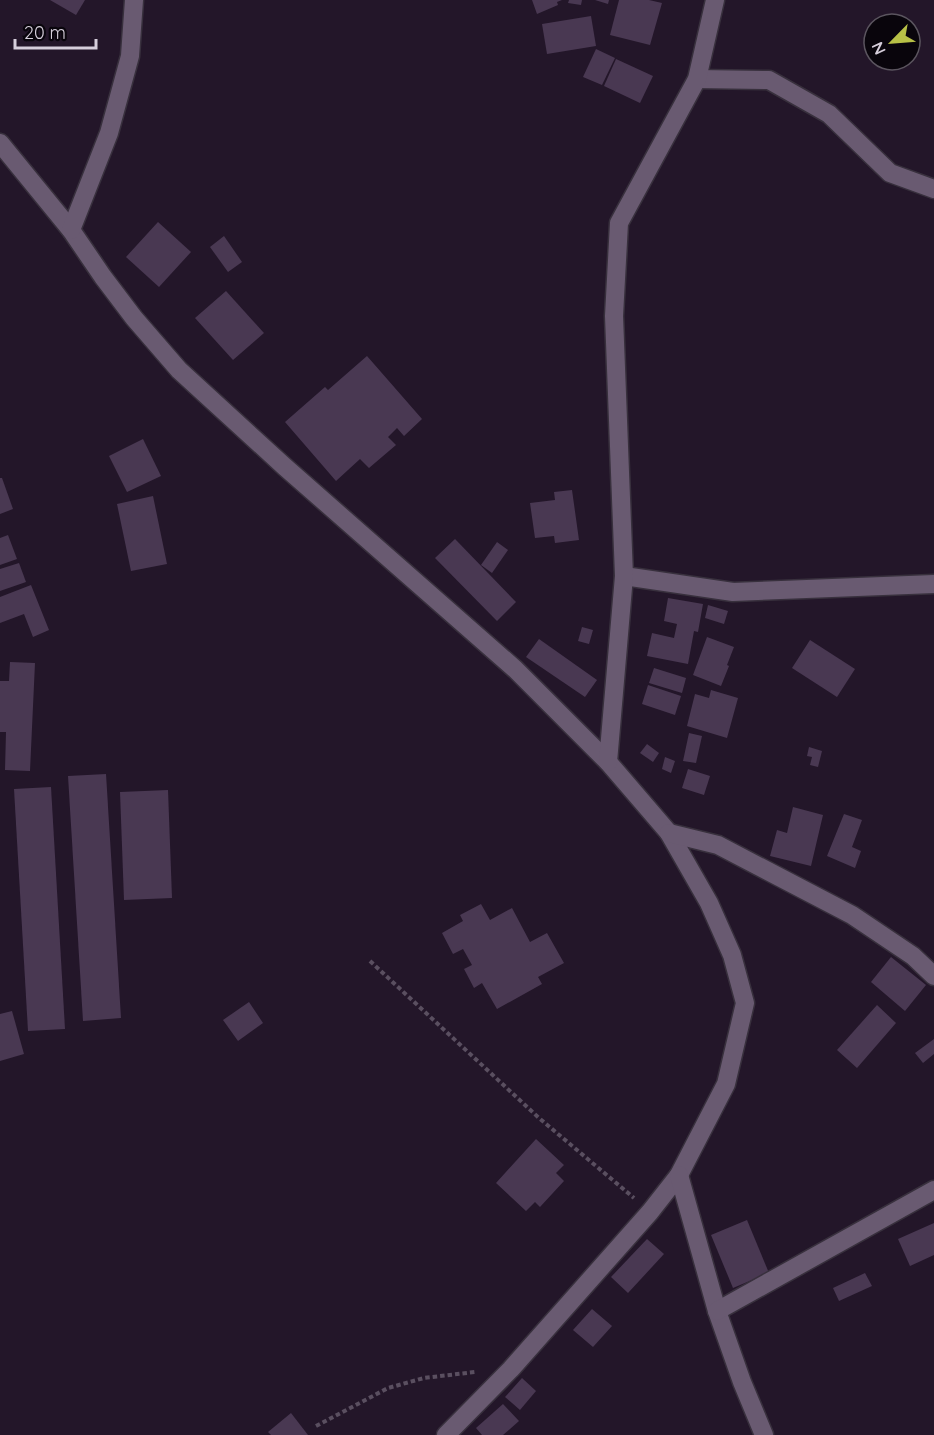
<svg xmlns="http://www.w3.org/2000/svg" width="934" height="1435" font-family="Quicksand,sans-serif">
<rect width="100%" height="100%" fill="#231629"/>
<g fill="#493852">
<path d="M50,0H85L76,15Z"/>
<path d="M532,0H562L557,2L558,5L537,14Z"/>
<path d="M569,0H582L581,5L568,3Z"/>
<path d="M595,0H609L608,4Z"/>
<path d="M619,0H649L662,3L650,45L610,35Z"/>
<path d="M591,16L596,46L547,54L542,24Z"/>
<path d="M596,49L615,58L602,85L583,77Z"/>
<path d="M616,59L653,76L640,103L604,86Z"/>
<path d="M158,222L191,252L159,287L126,257Z"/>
<path d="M224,236L242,262L228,272L210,247Z"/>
<path d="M226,291L264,333L233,360L195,318Z"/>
<path d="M367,356L422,419L404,436L397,428L388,437L396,445L369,468L360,459L336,481L285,422L325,387L328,390Z"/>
<path d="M143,439L161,476L127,492L109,456Z"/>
<path d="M0,478H2L13,509L0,514Z"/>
<path d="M572,490L579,540L555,543L554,536L535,538L530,503L555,500L554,492Z"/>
<path d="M153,496L167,564L131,571L117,504Z"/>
<path d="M8,535L17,559L0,565V538Z"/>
<path d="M455,539L516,602L497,621L435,558Z"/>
<path d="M497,542L508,550L492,573L481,565Z"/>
<path d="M19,563L26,582L0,591V569Z"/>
<path d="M31,585L49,630L33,637L24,614L0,623V597Z"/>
<path d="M668,598L703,604L698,632L694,631L688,664L647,656L652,633L674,638L677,624L664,621Z"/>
<path d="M708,605L728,611L724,624L705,618Z"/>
<path d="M582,627L593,630L589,644L578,641Z"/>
<path d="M707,637L734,647L727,665L729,666L721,686L693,675Z"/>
<path d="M539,639L597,680L585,697L526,657Z"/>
<path d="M810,640L855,669L837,697L792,668Z"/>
<path d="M10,662L35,663L30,771L5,770L6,732H0V681H9Z"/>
<path d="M654,668L686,678L682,693L649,683Z"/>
<path d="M648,685L681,696L675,715L642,704Z"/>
<path d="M711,690L738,698L727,738L687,726L695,694L709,698Z"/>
<path d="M689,733L702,736L696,763L683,761Z"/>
<path d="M647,744L659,753L653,762L640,753Z"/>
<path d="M809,747L822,751L818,767L810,765L812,757L807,756Z"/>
<path d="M665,757L675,761L671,773L662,769Z"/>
<path d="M688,769L710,776L704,795L682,788Z"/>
<path d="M106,774L121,1018L83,1021L68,776Z"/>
<path d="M51,787L65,1029L28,1031L14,789Z"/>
<path d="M168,790L172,898L124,900L120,792Z"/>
<path d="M793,807L823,815L811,866L770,856L777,830L787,833Z"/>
<path d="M844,814L862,820L852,847L861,851L855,868L827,856Z"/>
<path d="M481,904L490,920L512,908L530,942L547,933L564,963L538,977L542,984L497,1009L482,983L474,988L464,969L472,965L463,949L453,954L442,933L463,921L460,915Z"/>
<path d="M891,957L926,985L905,1011L871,982Z"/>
<path d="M249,1002L263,1023L238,1041L223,1020Z"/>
<path d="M877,1005L896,1023L857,1068L837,1050Z"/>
<path d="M12,1011L24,1054L0,1061V1014Z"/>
<path d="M934,1039V1054L923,1063L915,1053Z"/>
<path d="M536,1139L564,1165L556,1173L564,1181L540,1207L535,1202L526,1211L496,1183Z"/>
<path d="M747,1220L769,1273L733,1288L711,1235Z"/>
<path d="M934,1223V1255L910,1266L898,1239Z"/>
<path d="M647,1239L664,1254L628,1293L611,1277Z"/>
<path d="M865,1273L872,1286L839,1301L833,1288Z"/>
<path d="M592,1309L612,1326L593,1347L573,1330Z"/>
<path d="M522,1378L536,1391L520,1410L505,1397Z"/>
<path d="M503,1404L519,1421L503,1435H482L476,1428Z"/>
<path d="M291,1413L308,1435H271L268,1432Z"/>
</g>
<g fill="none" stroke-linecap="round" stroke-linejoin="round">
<defs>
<g id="minor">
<path d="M697,79L769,80L829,114L890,173L934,189"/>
<path d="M0,143L71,230L103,277L134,318L179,370L285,467L515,669L608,762L669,833L709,903L732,955L745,1003L726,1084L679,1175L650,1212L511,1369L446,1435"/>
<path d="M71,230L109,133L130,56L134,0"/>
<path d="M624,576L733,592L934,584"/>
<path d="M608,762L624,576L614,316L619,223L697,79L715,0"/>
<path d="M669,833L718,845L852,915L913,956L934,976"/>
<path d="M679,1175L717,1311L742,1382L764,1435"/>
<path d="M717,1311L934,1190"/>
</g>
</defs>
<use href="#minor" stroke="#38303d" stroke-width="21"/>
<g stroke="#5a4f60" stroke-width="4" stroke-dasharray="4.5 3" stroke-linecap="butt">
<path d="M370,961L539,1118L634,1198"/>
<path d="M316,1426L388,1388L424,1378L475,1372"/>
</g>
<use href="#minor" stroke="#695a71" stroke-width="18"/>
</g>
<g transform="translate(892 42) rotate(245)"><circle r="28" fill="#09050c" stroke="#5b555f" stroke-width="1.5"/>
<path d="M0-4.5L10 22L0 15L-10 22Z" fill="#b8c147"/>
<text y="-9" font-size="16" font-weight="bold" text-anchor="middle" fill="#d6cedb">N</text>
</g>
<path d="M15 39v9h81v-9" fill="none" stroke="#d6cedb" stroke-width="3"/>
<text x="24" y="39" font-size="18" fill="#d6cedb" stroke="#09050c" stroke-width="4.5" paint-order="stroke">20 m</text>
</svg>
